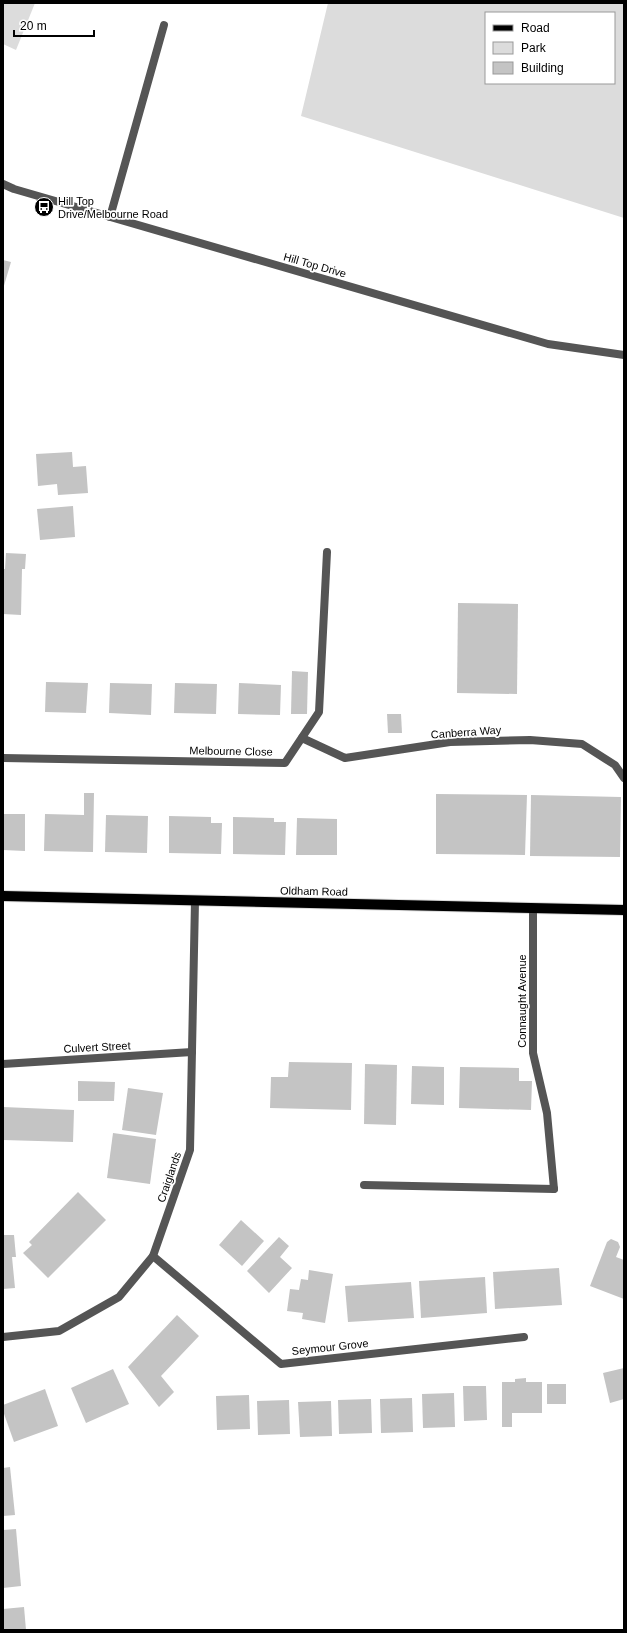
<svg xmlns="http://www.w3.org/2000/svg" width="627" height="1633" font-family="Arial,sans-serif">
<rect width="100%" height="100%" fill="#fff"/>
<g fill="#dcdcdc" fill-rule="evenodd">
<path d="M3,3H35L16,50L3,44Z"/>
<path d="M328,3H624V218L301,116ZM486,13H614V83H486Z"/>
</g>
<g fill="#c4c4c4">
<path d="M3,260L11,262L3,289Z"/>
<path d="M72,452L73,467L86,466L88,493L58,495L57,484L38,486L36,454Z"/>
<path d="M73,506L75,537L40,540L37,509Z"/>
<path d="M6,553L26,554L25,569H22L21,615L3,614V569H5Z"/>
<path d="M458,603L518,604L517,694L457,693Z"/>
<path d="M292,671L308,672L307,714H291Z"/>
<path d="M46,682L88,683L86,713L45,712Z"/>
<path d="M110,683L152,684L151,715L109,713Z"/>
<path d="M175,683L217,684L216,714L174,713Z"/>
<path d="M239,683L281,685L280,715L238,714Z"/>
<path d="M387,714H401L402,733H388Z"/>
<path d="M84,793H94L93,852L44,851L45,814L84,815Z"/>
<path d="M436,794L527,795L525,855L436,854Z"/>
<path d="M531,795L621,797L620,857L530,856Z"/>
<path d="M3,814H25V851L3,850Z"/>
<path d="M106,815L148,816L147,853L105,852Z"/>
<path d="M169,816L211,817V823H222L221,854L169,853Z"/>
<path d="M233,817L274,818V822H286L285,855L233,854Z"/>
<path d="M297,818L337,819V855H296Z"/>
<path d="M289,1062L352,1063L351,1110L270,1108L271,1077H288Z"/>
<path d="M365,1064L397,1065L396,1125L364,1124Z"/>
<path d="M412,1066L444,1067V1105L411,1104Z"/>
<path d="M460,1067L519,1068V1081H532L531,1110L459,1108Z"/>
<path d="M78,1081L115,1082L114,1101H78Z"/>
<path d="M128,1088L163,1093L156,1135L122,1130Z"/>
<path d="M3,1107L74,1110L73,1142L3,1140Z"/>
<path d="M113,1133L156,1139L150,1184L107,1178Z"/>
<path d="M78,1192L106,1220L48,1278L23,1253L32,1245L29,1242Z"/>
<path d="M241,1220L264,1241L242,1266L219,1245Z"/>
<path d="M3,1235H14L16,1257H12L15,1288L3,1289Z"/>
<path d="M279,1237L289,1246L280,1257L292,1268L269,1293L247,1271Z"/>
<path d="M611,1239L618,1242L620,1247L616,1257L624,1260V1299L590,1286L607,1242Z"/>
<path d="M559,1268L562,1305L495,1309L493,1272Z"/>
<path d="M309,1270L333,1274L325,1323L302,1319L303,1313L287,1311L290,1289L299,1290L301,1279L308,1280Z"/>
<path d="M485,1277L487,1313L421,1318L419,1281Z"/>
<path d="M411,1282L414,1318L348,1322L345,1286Z"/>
<path d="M177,1315L199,1336L161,1376L174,1392L159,1407L128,1367Z"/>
<path d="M624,1368V1399L610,1403L603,1373Z"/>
<path d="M113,1369L129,1404L86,1423L71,1388Z"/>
<path d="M526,1378V1382H542V1413H512V1427H502V1382H515V1379Z"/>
<rect x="547" y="1384" width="19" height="20"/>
<path d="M463,1386H486L487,1420L464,1421Z"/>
<path d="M45,1389L58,1426L14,1442L3,1411V1405Z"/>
<path d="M454,1393L455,1427L423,1428L422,1394Z"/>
<path d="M249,1395L250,1429L217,1430L216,1396Z"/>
<path d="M412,1398L413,1432L381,1433L380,1399Z"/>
<path d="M371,1399L372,1433L339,1434L338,1400Z"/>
<path d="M289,1400L290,1434L258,1435L257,1401Z"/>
<path d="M331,1401L332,1436L300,1437L298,1402Z"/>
<path d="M10,1467L15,1515L3,1516V1468Z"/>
<path d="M16,1529L21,1586L3,1588V1530Z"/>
<path d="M24,1607L26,1630H3V1609Z"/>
</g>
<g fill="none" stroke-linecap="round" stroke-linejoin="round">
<defs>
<path id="primary" d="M3,896L624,910"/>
</defs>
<use href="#primary" stroke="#dbdbdb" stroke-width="12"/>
<path stroke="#555" stroke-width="8" d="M364,1185L554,1189"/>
<g stroke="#555" stroke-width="8">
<path d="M3,184L14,189L548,344L624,355"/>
<path d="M110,217L164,25"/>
<path d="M302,738L345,758L450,742L530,740L582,744L615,765L624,778"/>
<path d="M3,758L285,763L319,712L327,552"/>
<path d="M533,908V1053L547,1113L554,1189"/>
<path d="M3,1064L192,1052"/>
<path d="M153,1256L281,1364L524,1337"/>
<path d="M3,1337L59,1331L119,1297L153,1256L190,1150L195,901"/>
</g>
<use href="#primary" stroke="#000" stroke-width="10"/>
</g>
<defs>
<symbol id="bus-disc" viewBox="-11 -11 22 22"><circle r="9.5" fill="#000" stroke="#fff"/><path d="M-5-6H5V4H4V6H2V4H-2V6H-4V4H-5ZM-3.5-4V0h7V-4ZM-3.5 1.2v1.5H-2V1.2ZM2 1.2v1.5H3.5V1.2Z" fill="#fff"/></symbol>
</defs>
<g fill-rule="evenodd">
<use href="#bus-disc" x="33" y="196" width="22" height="22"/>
</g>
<g text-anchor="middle" stroke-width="3.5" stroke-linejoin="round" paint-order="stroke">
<g font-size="11" fill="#000" stroke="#fff" text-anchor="start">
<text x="58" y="205">Hill Top<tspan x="58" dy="13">Drive/Melbourne Road</tspan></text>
</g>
<g font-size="11" fill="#000" stroke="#fff">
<text transform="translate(315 265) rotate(16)" y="4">Hill Top Drive</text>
<text transform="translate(466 732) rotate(-4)" y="4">Canberra Way</text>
<text transform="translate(231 751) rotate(1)" y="4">Melbourne Close</text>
<text transform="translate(314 891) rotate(1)" y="4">Oldham Road</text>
<text transform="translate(522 1001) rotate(-90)" y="4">Connaught Avenue</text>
<text transform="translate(97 1047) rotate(-3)" y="4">Culvert Street</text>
<text transform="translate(169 1177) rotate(-71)" y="4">Craiglands</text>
<text transform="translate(330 1347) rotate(-6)" y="4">Seymour Grove</text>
</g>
</g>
<rect width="627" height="1633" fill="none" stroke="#000000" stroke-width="8"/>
<rect x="485" y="12" width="130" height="72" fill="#ffffff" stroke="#999999"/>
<rect x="493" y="25" width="20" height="6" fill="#000000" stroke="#999999"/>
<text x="521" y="32" font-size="12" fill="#000000">Road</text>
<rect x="493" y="42" width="20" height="12" fill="#dcdcdc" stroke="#999999"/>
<text x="521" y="52" font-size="12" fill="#000000">Park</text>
<rect x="493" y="62" width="20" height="12" fill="#c4c4c4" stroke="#999999"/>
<text x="521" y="72" font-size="12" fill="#000000">Building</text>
<path d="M14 30v6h80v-6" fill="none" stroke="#000000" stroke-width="2"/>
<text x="20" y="30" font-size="12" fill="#000000" stroke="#ffffff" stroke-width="3" paint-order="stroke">20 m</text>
</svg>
